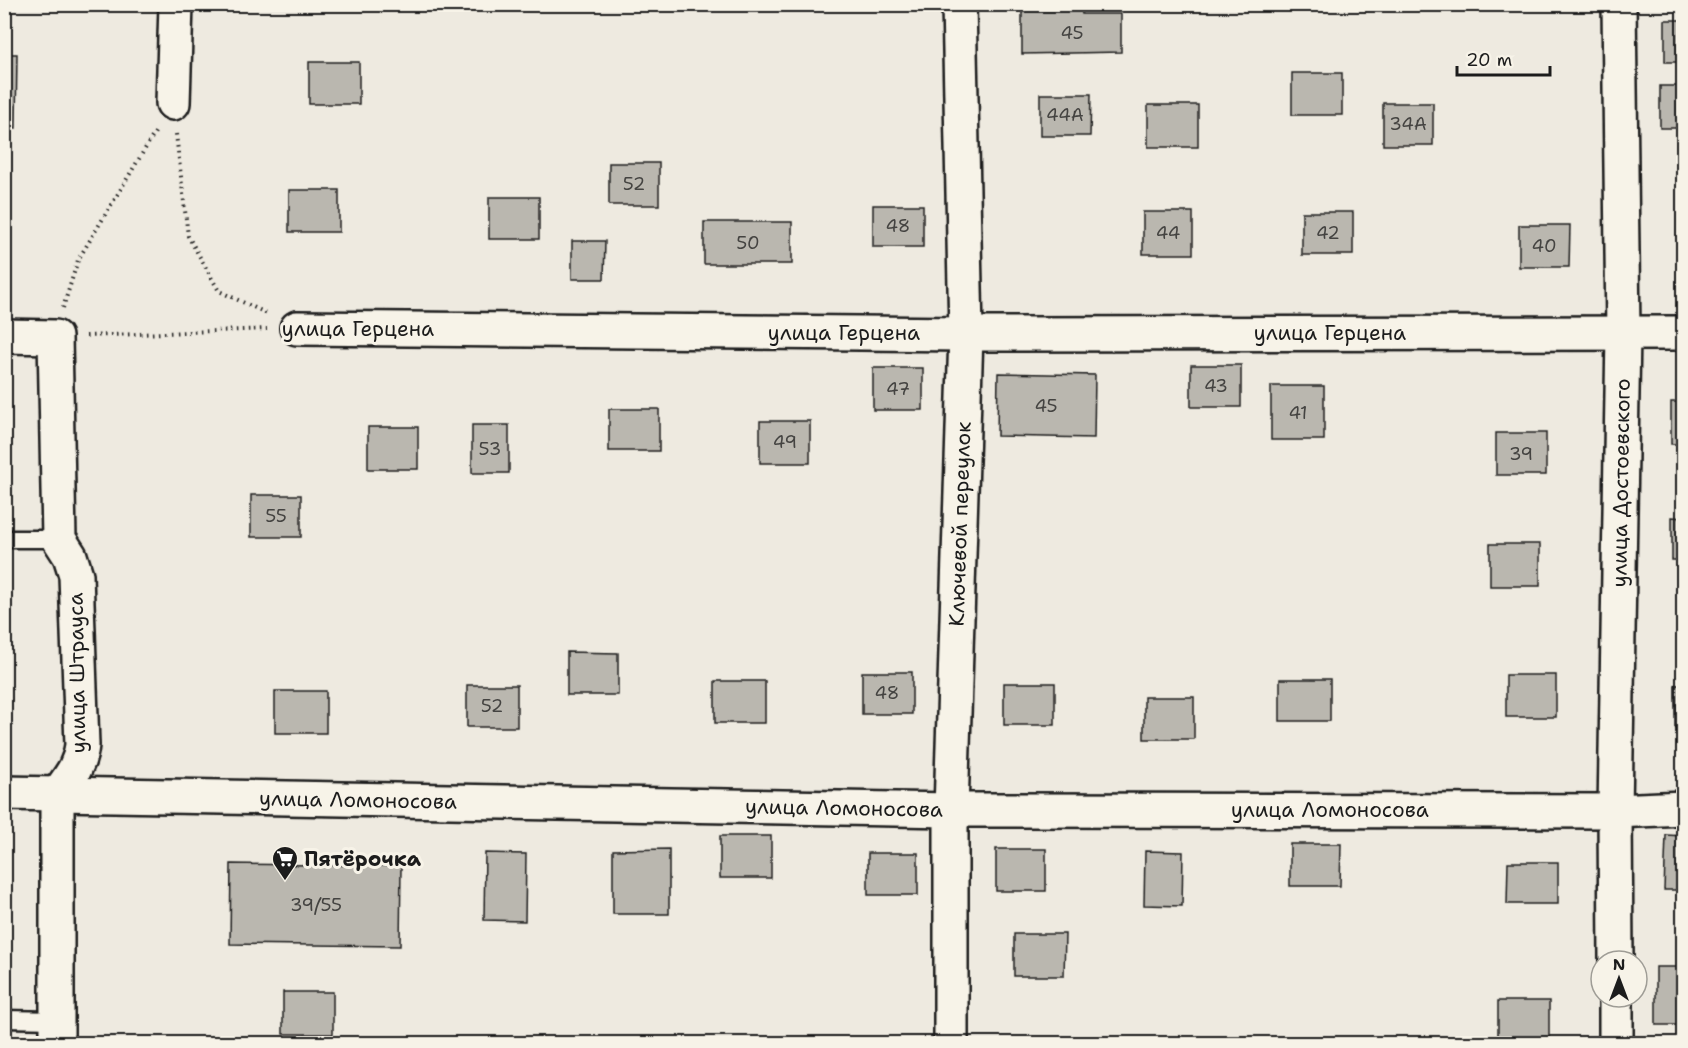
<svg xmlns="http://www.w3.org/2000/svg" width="1688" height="1048" font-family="'Shantell Sans',sans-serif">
<rect width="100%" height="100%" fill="#eeeae0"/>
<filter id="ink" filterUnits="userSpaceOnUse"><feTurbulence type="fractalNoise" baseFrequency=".0167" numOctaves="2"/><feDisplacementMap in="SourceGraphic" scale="12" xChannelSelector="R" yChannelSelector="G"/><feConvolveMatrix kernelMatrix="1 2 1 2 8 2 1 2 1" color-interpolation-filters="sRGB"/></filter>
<g filter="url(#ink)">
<g fill="#bab7af" stroke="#1c1c1c" stroke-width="1.5">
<path d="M1022,4H1081L1082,14H1121V52L1022,54Z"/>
<rect x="1665" y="20" width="19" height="42"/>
<path d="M4,54H17L16,128H4Z"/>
<rect x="309" y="62" width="50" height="42"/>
<rect x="1292" y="73" width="50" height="42"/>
<rect x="1660" y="86" width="24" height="42"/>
<path d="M1040,94H1091L1090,136H1040Z"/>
<rect x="1383" y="103" width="50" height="42"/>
<rect x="1148" y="105" width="50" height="42"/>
<rect x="609" y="163" width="50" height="42"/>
<rect x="289" y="190" width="50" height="42"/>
<rect x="489" y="197" width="50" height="42"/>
<rect x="873" y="205" width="50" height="42"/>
<rect x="1143" y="212" width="50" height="42"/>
<rect x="1302" y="212" width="51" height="43"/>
<rect x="704" y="222" width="88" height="42"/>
<path d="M1519,225H1570L1569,267H1519Z"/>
<path d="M572,241H605L604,279H572Z"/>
<rect x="1191" y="365" width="50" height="42"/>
<rect x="873" y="368" width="50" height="42"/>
<path d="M998,373L1095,375L1094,438L997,436Z"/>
<rect x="1271" y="386" width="53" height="54"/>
<rect x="1671" y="402" width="13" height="42"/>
<rect x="609" y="409" width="50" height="42"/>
<rect x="760" y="421" width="50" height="42"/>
<rect x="472" y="425" width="37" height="48"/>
<rect x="368" y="427" width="50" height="42"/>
<rect x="1496" y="433" width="50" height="42"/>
<rect x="251" y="495" width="50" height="42"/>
<path d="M1672,517L1684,518V560H1672Z"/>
<rect x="1490" y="544" width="50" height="42"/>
<path d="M567,652L618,653V695H567Z"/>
<rect x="862" y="672" width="50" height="42"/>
<rect x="1506" y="675" width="50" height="42"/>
<rect x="1280" y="679" width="50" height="42"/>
<rect x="715" y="681" width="50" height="42"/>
<rect x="1004" y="683" width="51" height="42"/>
<rect x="467" y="685" width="50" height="42"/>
<rect x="1675" y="685" width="9" height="42"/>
<rect x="275" y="691" width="51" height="42"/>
<rect x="1144" y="697" width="50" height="42"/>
<path d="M1666,835L1684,836V890H1664Z"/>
<rect x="720" y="836" width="51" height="42"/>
<path d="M1290,844H1341L1340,886H1290Z"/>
<path d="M669,849V914H613V850Z"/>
<rect x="996" y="849" width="50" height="42"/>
<path d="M1145,851L1183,852L1182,906L1144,905Z"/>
<path d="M485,853L526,854L525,921L484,920Z"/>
<rect x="868" y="853" width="50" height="42"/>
<path d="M1508,862H1558V904H1507Z"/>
<path d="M231,864L401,866L400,946L230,944Z"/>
<path d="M1014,934H1065L1064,976H1014Z"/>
<rect x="1656" y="967" width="28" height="58"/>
<rect x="283" y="992" width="50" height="42"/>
<rect x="1498" y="1001" width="51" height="42"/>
</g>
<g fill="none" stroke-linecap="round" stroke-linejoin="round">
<defs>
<g id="lane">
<path d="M4,539H59"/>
<path d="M4,1019L57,1020"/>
</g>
<g id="street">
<path d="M173,103L176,4"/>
<path d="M297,328L966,334L1684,333"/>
<path d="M4,336L55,337L59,539L70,556L76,575L82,745C80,766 69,778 57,795V1044"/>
<path d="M4,793L951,810L1615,811L1684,808"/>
<path d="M1616,961L1615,811L1623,333L1619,4"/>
<path d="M1616,997V1044"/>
<path d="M951,1044V810L966,334L959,4"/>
</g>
</defs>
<use href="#lane" stroke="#1c1c1c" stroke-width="21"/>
<use href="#street" stroke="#1c1c1c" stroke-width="38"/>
<g stroke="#1c1c1c" stroke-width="4" stroke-dasharray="1.5 4.5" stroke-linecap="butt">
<path d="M176,134L188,236L219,291L268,314"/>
<path d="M63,308L78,260L157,129"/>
<path d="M86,336L267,329"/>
</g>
<use href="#lane" stroke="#f7f3e8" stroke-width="16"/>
<use href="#street" stroke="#f7f3e8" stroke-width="33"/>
</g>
</g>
<defs>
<symbol id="supermarket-pin" viewBox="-11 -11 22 30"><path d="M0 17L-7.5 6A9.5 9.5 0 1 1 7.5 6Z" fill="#1c1c1c" stroke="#f7f3e8"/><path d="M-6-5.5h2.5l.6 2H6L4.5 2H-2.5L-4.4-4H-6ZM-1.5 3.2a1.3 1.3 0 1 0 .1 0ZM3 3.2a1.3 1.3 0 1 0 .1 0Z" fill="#fff"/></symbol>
</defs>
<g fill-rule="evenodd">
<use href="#supermarket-pin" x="270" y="844" width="30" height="40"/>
</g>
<g text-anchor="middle" stroke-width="6" stroke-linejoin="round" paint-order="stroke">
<g font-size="18" fill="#444341">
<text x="1072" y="39">45</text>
<text x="1065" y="121">44А</text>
<text x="1408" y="130">34А</text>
<text x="634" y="190">52</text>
<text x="898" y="232">48</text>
<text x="1168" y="239">44</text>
<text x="1328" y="239">42</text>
<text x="748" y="249">50</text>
<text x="1544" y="252">40</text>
<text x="1216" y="392">43</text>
<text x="898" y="395">47</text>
<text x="1046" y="412">45</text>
<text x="1298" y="419">41</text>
<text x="785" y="448">49</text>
<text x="490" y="455">53</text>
<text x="1521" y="460">39</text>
<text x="276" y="522">55</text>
<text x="887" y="699">48</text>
<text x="492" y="712">52</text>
<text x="316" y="911">39/55</text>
</g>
<g font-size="21" fill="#1c1c1c" stroke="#f7f3e8">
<text x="358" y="336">улица Герцена</text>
<text x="844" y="340">улица Герцена</text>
<text x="1330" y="340">улица Герцена</text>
<text transform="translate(1621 483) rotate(-89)" y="7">улица Достоевского</text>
<text transform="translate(960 524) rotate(-88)" y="7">Ключевой переулок</text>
<text transform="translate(77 673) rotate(-91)" y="7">улица Штрауса</text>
<text transform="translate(358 800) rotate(1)" y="7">улица Ломоносова</text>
<text transform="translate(844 808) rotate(1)" y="7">улица Ломоносова</text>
<text x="1330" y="817">улица Ломоносова</text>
</g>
<g font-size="21" font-weight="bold" fill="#1c1c1c" stroke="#f7f3e8" text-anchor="start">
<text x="304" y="866">Пятёрочка</text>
</g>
</g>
<rect width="1688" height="1048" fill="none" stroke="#f7f3e8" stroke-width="24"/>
<rect x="12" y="12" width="1664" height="1024" fill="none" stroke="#1c1c1c" stroke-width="2" filter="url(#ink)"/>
<g transform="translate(1619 979)"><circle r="28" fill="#f7f3e8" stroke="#9f9d96" stroke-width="1.5"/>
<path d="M0-4.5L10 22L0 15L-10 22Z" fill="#1c1c1c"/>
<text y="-9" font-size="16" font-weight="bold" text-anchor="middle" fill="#1c1c1c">N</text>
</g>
<path d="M1457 66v9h93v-9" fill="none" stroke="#1c1c1c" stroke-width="3"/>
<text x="1466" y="66" font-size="18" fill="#1c1c1c" stroke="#f7f3e8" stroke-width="4.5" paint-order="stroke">20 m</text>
</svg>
